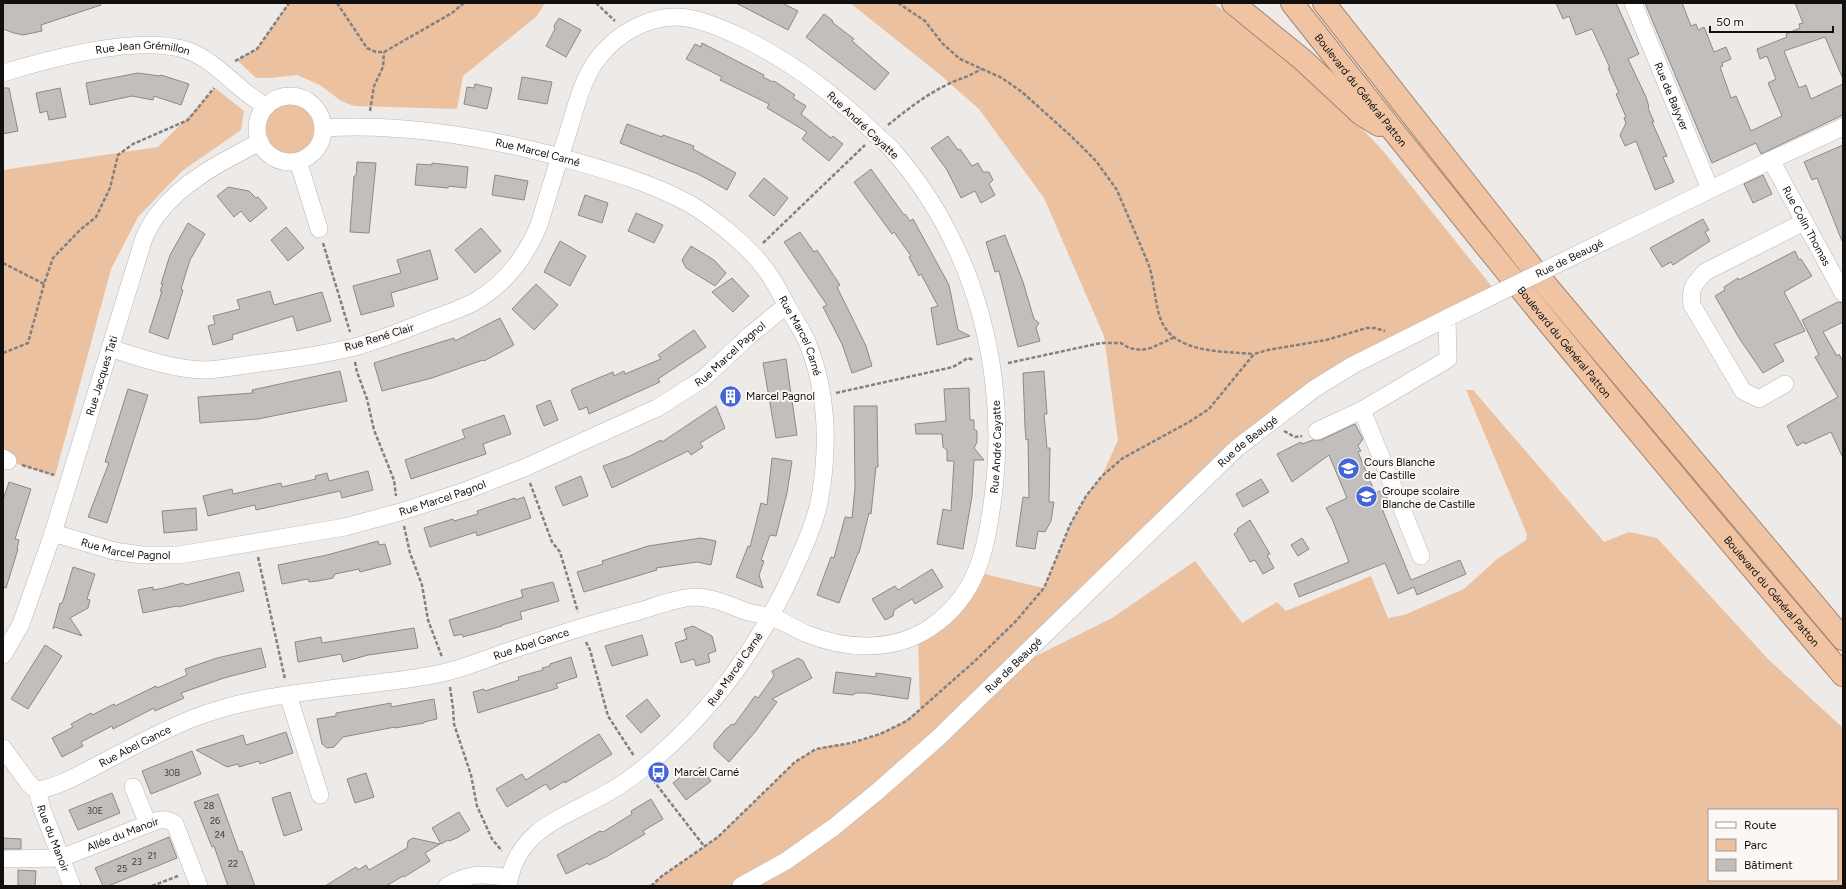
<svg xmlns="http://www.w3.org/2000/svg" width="1846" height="889" font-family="Figtree,sans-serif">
<rect width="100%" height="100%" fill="#edeae8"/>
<g fill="#ecc1a0" fill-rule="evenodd">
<path d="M289,3H545L537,16L463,76L457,109L354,106L341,101L320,85L297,75L271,78H256L237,60L257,49Z"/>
<path d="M850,3H1213L1286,58L1338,103L1384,152L1497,293L1272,421L1010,669L1112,618L1195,561L1242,623L1277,602L1286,611L1371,576L1388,618L1404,615L1464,589L1496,560L1526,540L1527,534L1466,390H1473L1604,542L1629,532L1657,538L1769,660L1843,728V886H651L662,876L718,837L795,762C807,754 818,747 834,745C840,744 846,745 852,743C877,736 901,726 920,709L918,635L976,572L1044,588L1070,525L1086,496L1102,476L1118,440L1104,336L1044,198L979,109L938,73ZM1709,810H1837V880H1709Z"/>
<path d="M215,88L244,111L241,130L182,171L138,217L111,269L55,476L8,461L3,458V170L158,147L194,111Z"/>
<circle cx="290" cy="129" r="25"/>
</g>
<g fill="#c1bebc" stroke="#8c8a88">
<path d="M3,3H100L101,5L41,25L42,31L23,35L14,33L3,29Z"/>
<path d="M736,3H782L798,11L788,30Z"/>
<path d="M1556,3H1616L1639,54L1628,59L1646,97L1649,107L1648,108L1654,122H1652L1667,156L1663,157L1674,182L1655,190L1636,141L1625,146L1620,135L1626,123L1624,118L1626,117L1616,94L1619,93L1608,68H1610L1592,29L1576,35L1569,16L1563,19Z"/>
<path d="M1645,3H1682L1691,26L1696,24L1698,30L1704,27L1714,52L1726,47L1731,59L1722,63L1723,66L1720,67L1731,98L1736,96L1751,131L1782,116L1768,83L1776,79L1767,56L1760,59L1757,49L1787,37L1786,34L1800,28L1799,24L1803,23L1795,3H1843V79L1825,37L1784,51L1799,88L1806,85L1811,99L1843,84V115L1761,154L1756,143L1712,163Z"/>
<path d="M824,14L832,20L833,23L854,39L852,41L889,73L875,90L806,37Z"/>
<path d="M559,18L581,30L566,57L546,46L555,29L554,26Z"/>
<path d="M702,43L764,75L763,77L773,82L774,81L795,95L793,98L806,106L801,114L831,138L833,136L843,144L829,161L802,139L807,132L767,108L769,104L720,80L722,77L686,59L695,44L701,47Z"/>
<path d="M138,73L160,76L161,75L189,84L181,105L154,96L153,100L132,96L90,105L86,83Z"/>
<path d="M522,77L552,82L547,104L518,99Z"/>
<path d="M475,84L492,88L487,109L464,104L467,87L474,88Z"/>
<path d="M3,88H9L18,131L3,134Z"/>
<path d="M60,88L66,117L49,120L47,111L40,113L36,93Z"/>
<path d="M627,124L662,137L663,135L694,146L693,149L736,173L727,190L698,174L620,143Z"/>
<path d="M948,136L958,150L960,149L972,166L978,163L983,172H989L993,180L989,184L995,195L981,203L975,191L961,198L947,170L931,148Z"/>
<path d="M1843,145V241H1842L1817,178L1812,180L1804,162Z"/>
<path d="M357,162L376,163L369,233L350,232L354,176H356Z"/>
<path d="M432,163L468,167L466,188L449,186L448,188L415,185L417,164L432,165Z"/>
<path d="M871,169L904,215L905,214L910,221L913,219L949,285L958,330L970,336L937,345L931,308L938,306L921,274L919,276L909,257L911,256L894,232L892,234L854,182Z"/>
<path d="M495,175L528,181L524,200L492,195Z"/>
<path d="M1763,175L1772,194L1753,203L1744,184Z"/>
<path d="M764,178L788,198L774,216L749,196Z"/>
<path d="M228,187L249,191L256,198L258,197L267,208L250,222L241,211L234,217L217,196Z"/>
<path d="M585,195L608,203L602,223L578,215Z"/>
<path d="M636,213L663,225L654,243L628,231Z"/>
<path d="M1703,219L1709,230L1705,232L1710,241L1673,265L1671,262L1662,267L1650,248Z"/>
<path d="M188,223L205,234L190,260L181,289L183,290L168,339L149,332L162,291H160L163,284H161L170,255Z"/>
<path d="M286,227L304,248L288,261L271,240Z"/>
<path d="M481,228L501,251L475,273L455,250Z"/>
<path d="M800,232L814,252L817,250L840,285L837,287L866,346L872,366L852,373L842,344L823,307L827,305L784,242Z"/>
<path d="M1005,235L1023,282L1034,319L1039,323L1036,328L1040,341L1018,347L999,271L995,272L986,242Z"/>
<path d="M560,241L586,256L570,286L544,272Z"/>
<path d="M691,246L714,260L726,273L715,286L686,268L682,260Z"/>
<path d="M430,250L438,279L391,293L394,306L361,315L353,286L401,273L397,260Z"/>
<path d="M1795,251L1799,260L1801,259L1812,276L1784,292L1805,331L1774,344L1784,361L1763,373L1739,338L1715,296L1725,290L1724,287L1738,278L1739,280Z"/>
<path d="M732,278L749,296L733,312L712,292Z"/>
<path d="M536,284L558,305L534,330L512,309Z"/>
<path d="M270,291L274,305L322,292L331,321L297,331L293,316L232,335L233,339L213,345L208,326L215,324L213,316L240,309L237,300Z"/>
<path d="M1838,302L1843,303V322L1823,332L1837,356L1839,354L1843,362V458L1831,432L1805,444L1804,442L1797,446L1787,426L1838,397L1815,357L1819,355L1802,320Z"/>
<path d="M500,318L514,345L484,361L483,360L432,378L382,391L374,363L454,338L455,341Z"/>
<path d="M694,330L706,347L658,379L660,382L589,414L587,407L579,410L571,391L572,389L613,372L614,376L624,371L625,374L661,359L658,355Z"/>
<path d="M786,359L797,435L776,438L763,363Z"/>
<path d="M340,371L347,401L258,419L200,423L198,397L253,393L252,390Z"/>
<path d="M1044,371L1047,414H1044L1047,448H1050L1049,502H1054L1051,521L1045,532L1038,531L1035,549L1016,546L1023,497L1029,498L1028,439L1026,440L1025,427L1023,373Z"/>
<path d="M969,388L970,420H974V429L977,431V442L974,448L984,460H974L972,496L963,549L937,544L943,509L951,511L954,461H947V450L943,447L942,434H916L915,424L946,421L944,389Z"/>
<path d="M128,389L148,395L107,523L88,517L109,463L105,462Z"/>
<path d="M550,400L558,420L544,426L536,406Z"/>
<path d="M716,406L725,428L700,443L703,447L691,455L688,451L612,488L603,466L630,456L661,440L662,442Z"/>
<path d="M854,406H877L878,467H876L871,514L869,513L859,553H858L839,603L817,595L831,557L834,558L845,517L852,518L855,488Z"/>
<path d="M504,415L511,434L483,444L486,454L411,479L405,460L465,438L462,430Z"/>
<path d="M1355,424L1363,439L1358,446L1361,451L1358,452L1375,493L1383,490L1389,503L1381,506L1411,580L1460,560L1466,574L1417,595L1414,587L1398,594L1385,563L1299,597L1294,584L1349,562L1332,519L1326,508L1347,498L1329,455L1292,482L1277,454L1301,442L1302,444L1313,440H1321Z"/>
<path d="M772,458L792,461L787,493L776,536L770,535L761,560L764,561L759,575L763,588L736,577L748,546L750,547L761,503L767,505Z"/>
<path d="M368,471L373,490L342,498L340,491L256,510L255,505L208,516L203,496L232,489L233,494L281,483L282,487L316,479L315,476L327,473L329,481Z"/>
<path d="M581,476L588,496L563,506L555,487Z"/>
<path d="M1261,479L1269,492L1243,507L1236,494Z"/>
<path d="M9,482L31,489L15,539L19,540L17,549H18L6,588L3,587V500Z"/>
<path d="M524,497L531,518L477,536L476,532L430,547L424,528L453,519L454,521L478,514L477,511L515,498L516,500Z"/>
<path d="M196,508L197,530L164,533L162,511Z"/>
<path d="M1250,520L1270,554L1267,555L1274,568L1263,574L1255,560L1250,562L1234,534L1238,531L1237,529Z"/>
<path d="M701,538L716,541L711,565L697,562L656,568L657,570L584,592L577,572L603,564L602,561L648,546Z"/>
<path d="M1302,538L1309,549L1298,556L1291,545Z"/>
<path d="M378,541L379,545L385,544L391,564L360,572L359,569L335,574L333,578L318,581L309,582L308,579L282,584L278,565L327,555Z"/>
<path d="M73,567L95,574L87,599L90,600L88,608L70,618L82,636L55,627L53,629L60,603L61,604L63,601Z"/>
<path d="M932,569L943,587L915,604L912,599L894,610L893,616L885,620L872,599L895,586L898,590Z"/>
<path d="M239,572L244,591L178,607L177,606L143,613L138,590L153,587V590L164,588L183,583L186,585Z"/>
<path d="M553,582L559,601L520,612L522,619L502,625V626L463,637L462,634L454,636L449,620L523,597L521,590Z"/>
<path d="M693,626L712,636L716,651L708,654L710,662L696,666L694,659L681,663L675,643L687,639L684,629Z"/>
<path d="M414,628L418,648L368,655L343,662L341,654L298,662L295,642L321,637L322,643Z"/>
<path d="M642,635L648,655L612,666L605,646Z"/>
<path d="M45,645L62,656L28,709L11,699Z"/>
<path d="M261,648L266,667L224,678L181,693L184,698L155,711L154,708L113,729L112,726L81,742L83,746L62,757L52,738L73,727L71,724L91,713L92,715L114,704L115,706L156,686L157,688L187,675L185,669L217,658Z"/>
<path d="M571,657L577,677L556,684L558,688L478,713L473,692L484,689L485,691L519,680L518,677L543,670L542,668L550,666V664Z"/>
<path d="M798,658L803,661L812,678L772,699L777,702L755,732L729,762L714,748V743L726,729L732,724L734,725L755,696L758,698L774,676L772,671Z"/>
<path d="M836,672L876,677V673L911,678L908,699L866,693H856L853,695L833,693Z"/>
<path d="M434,699L437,719L424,722V723L395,728V727L343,737L334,747L327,748L322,744L317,719L336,716V713L391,703V707Z"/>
<path d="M647,699L660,716L641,733L626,716Z"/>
<path d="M286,732L293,753L260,764L259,761L239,767L238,764L227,767L196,750L243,735L246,745Z"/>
<path d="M599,734L612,754L565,783V781L550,790L546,784L507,807L496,789L522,774L526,780Z"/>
<path d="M192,751L201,774L151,794L142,771Z"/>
<path d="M700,767L711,781L686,800L673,783L688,771L690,774Z"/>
<path d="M366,773L374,797L355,803L347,779Z"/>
<path d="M290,792L302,830L284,836L272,798Z"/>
<path d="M112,793L120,813L78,830L69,810Z"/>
<path d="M218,794L239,852L242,851L255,886H228L214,846L212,847L194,802Z"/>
<path d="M651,799L663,819L643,831L645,834L606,857L589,865L588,863L566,874L557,855L600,831L603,832L632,814L631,811Z"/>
<path d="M459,812L470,830L457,838L449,841L448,840L441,844L432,828Z"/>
<path d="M169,837L177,858L108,886H103L95,868Z"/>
<path d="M3,838L21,839V849H3Z"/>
<path d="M413,838L440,844L425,853L430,861L404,877L403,876L386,886H325L356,867L358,870L366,865L369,870L407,848L408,841Z"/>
<path d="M18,870L36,871L35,886H18Z"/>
</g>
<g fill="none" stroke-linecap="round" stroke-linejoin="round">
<defs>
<g id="minor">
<path id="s1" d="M1633,3L1710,189"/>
<path id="s2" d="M3,73C52,58 150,31 196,54C212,62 224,74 237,85C246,93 256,100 266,107"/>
<circle cx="290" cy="129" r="33"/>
<path id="s3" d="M323,128C401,123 480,136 556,156C602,169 648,181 690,204C718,221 755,251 772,279C778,288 782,297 787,306C794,319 803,331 808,344C828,395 829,450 819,503C814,525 804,547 795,567C763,639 717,705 658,756C642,770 625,783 607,793C564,818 517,828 508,886"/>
<path id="s4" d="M1771,160L1843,293"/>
<path d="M298,161L319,229"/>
<path d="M1625,231L1771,160L1843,127"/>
<path d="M1785,384L1759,399L1743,391L1692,305C1690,288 1693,285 1705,272L1804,222"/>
<path d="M1362,410L1421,556"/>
<path d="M3,458L8,461"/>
<path id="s5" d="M53,533L114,551L142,555H179L345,527L400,512L465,491L524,468L657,408L703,379L750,335L787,305"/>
<path id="s6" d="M3,655L21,624L53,533L144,238C148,230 152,221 158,214C183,181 223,161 260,142"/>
<path d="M288,695L320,795"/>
<path id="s7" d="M3,748L30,785L37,790C57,787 75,777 92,768C125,751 157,733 191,719C249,696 315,691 377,683C400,680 423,678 446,672C468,667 490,657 512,650C553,636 594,623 636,612C654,607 676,598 694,597C711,597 727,604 742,610C751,614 761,614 771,617C784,621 795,629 807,634C847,650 895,652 931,627C978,595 986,549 993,497C1003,421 994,342 966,271C949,229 924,186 894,152C888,144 879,138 872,131C833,93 792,62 743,38C726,30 706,21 687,18C658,13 626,28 606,49C582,73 576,108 566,139C556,167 548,196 539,225C526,256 508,281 479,299C465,308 448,313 432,319C407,329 381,340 355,347C321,355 287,360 253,364C237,366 220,370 205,370C172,369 141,358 110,348"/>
<path d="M133,787L148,824"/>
<path id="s8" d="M37,790L42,809L72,886"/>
<path id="s9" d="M3,859L61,858L148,824C159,820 165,817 175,824L199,886"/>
<path d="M447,886C470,872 484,874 509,878"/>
<path id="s10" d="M741,886L786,861L834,827L878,791L938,738L1237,448L1314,389L1353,365L1447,318L1448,359L1362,410L1317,431"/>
</g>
<g id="highway">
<path d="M1233,3L1303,60L1361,114L1379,125"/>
<path id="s11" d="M1292,3C1471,231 1655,455 1843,675"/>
<path d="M1324,3L1546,285L1843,639"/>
</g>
</defs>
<use href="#minor" stroke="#bab7b5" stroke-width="18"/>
<use href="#highway" stroke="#a2856f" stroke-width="24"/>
<g stroke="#838180" stroke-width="2.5" stroke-dasharray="4 2" stroke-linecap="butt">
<path d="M337,3L367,48L376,52H384L452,13L464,3"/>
<path d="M596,3L615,21"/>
<path d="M898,3L925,21L943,44L960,59L1002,78L1022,92L1071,136L1096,161L1117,190L1148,263C1155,282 1154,302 1161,320C1174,354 1224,351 1253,354"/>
<path d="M235,61L257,49L289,3"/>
<path d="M370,111L374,86L383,67L384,52"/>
<path d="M888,125C909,108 931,91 955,81C965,77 972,75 981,69"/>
<path d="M323,243L350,332"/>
<path d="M763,243L865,145"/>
<path d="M3,263L44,284"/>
<path d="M3,353L28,343L44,284L53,258L80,230L96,217L110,188L118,155L133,144L188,120L214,88"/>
<path d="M355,362L357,372L367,399L374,430L394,480L396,496"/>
<path d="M1008,363L1101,343H1121L1129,348L1141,350L1151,348L1175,337"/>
<path d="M836,393L953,367L968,358L974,360"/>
<path d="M1284,431L1295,437L1302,436"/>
<path d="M22,465L54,475"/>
<path d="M530,483L552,542L560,552L578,612"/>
<path d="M404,526L410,553L422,585L428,620L442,657"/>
<path d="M258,557L285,679"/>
<path d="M586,642L590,650L608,716L634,756"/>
<path d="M450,687L453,708L454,724L471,775L477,806L492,839L502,851"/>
<path d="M653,780L704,846"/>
<path d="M152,886L178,876"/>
<path d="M651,886L662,876L718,837L795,762L816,749L851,743L880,734L907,721L976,660L1016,621L1044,588L1070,525L1086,496L1102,476L1123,458L1189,422L1209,409L1254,354L1268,350L1326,340L1367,328H1375L1385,331"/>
</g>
<use href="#minor" stroke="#fff" stroke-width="17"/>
<use href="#highway" stroke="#f0c4a3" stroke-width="22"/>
<defs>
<g id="minor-bridge">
<path id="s12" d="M1447,318L1625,231"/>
</g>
</defs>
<use href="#minor-bridge" stroke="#bab7b5" stroke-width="18" stroke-linecap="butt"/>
<use href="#minor-bridge" stroke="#fff" stroke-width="17"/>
</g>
<defs>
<symbol id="building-disc" viewBox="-11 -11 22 22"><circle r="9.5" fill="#4564d7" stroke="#faf7f5"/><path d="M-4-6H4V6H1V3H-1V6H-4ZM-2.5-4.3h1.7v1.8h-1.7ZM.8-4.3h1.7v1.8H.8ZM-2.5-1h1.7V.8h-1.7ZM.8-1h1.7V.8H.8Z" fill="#fff"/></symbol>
<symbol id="school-disc" viewBox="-11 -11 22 22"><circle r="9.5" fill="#4564d7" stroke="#faf7f5"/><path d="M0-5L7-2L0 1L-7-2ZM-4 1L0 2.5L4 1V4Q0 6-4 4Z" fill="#fff"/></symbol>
<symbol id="bus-disc" viewBox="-11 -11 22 22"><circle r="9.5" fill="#4564d7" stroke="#faf7f5"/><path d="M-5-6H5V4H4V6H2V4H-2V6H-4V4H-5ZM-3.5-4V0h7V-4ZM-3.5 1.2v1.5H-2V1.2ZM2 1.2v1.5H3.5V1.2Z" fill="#fff"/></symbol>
</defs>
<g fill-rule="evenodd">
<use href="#building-disc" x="718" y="384" width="25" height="25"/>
<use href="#school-disc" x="1336" y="456" width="25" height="25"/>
<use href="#school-disc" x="1354" y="484" width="25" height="25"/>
<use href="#bus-disc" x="646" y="760" width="25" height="25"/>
</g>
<g text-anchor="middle" stroke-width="4" stroke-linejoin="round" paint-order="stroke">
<g font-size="9" fill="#3d3c3a">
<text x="172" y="776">30B</text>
<text x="209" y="809">28</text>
<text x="95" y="814">30E</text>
<text x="215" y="824">26</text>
<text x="220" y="838">24</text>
<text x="152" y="859">21</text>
<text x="137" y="865">23</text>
<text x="233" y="867">22</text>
<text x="122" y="872">25</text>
</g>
<g font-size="11" fill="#11100f" stroke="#faf7f5">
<text dy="4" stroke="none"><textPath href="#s2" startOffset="143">Rue Jean Grémillon</textPath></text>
<text dy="4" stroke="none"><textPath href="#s11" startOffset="111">Boulevard du Général Patton</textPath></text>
<text dy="4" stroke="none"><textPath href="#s1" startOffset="101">Rue de Balyver</textPath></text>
<text transform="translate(863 125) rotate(43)" y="4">Rue André Cayatte</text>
<text dy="4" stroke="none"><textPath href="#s3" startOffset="217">Rue Marcel Carné</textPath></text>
<text dy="4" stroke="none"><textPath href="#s4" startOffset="75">Rue Colin Thomas</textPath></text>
<text dy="4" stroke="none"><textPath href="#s12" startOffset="136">Rue de Beaugé</textPath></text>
<text dy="4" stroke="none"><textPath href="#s3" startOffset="554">Rue Marcel Carné</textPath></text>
<text transform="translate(379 337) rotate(-17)" y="4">Rue René Clair</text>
<text dy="4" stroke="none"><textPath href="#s11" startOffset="435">Boulevard du Général Patton</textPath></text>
<text dy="4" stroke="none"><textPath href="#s5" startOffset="723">Rue Marcel Pagnol</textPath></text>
<text dy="4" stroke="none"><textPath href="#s6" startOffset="297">Rue Jacques Tati</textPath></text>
<text dy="4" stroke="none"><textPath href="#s10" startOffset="676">Rue de Beaugé</textPath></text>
<text dy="4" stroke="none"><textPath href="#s7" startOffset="1192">Rue André Cayatte</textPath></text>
<text dy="4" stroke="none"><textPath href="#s5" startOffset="399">Rue Marcel Pagnol</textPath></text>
<text dy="4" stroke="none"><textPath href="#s5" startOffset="75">Rue Marcel Pagnol</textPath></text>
<text dy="4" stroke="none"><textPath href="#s11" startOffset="759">Boulevard du Général Patton</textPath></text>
<text dy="4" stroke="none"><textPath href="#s7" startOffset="574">Rue Abel Gance</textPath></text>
<text dy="4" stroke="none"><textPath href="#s10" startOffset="352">Rue de Beaugé</textPath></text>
<text transform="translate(735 669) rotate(-55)" y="4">Rue Marcel Carné</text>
<text dy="4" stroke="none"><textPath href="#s7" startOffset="162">Rue Abel Gance</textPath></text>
<text dy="4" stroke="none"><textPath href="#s9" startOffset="124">Allée du Manoir</textPath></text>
<text dy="4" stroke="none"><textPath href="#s8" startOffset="51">Rue du Manoir</textPath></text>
</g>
<g font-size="11" fill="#11100f" stroke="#faf7f5" text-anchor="start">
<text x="746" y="400">Marcel Pagnol</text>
<text x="1364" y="466">Cours Blanche<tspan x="1364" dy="13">de Castille</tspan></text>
<text x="1382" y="495">Groupe scolaire<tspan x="1382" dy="13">Blanche de Castille</tspan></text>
<text x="674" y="776">Marcel Carné</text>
</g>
</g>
<rect width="1846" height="889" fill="none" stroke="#11100f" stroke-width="8"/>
<rect x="1708" y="809" width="130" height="72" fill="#faf7f5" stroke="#9d9b99"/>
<rect x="1716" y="822" width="20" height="6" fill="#ffffff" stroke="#9d9b99"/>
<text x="1744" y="829" font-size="12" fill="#11100f">Route</text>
<rect x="1716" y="839" width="20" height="12" fill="#ecc1a0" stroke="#9d9b99"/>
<text x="1744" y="849" font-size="12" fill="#11100f">Parc</text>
<rect x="1716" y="859" width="20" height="12" fill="#c1bebc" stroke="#9d9b99"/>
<text x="1744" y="869" font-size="12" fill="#11100f">Bâtiment</text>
<path d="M1710 26v6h123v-6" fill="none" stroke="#11100f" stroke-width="2"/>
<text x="1716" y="26" font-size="12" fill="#11100f" stroke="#faf7f5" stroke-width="3" paint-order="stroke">50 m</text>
</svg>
